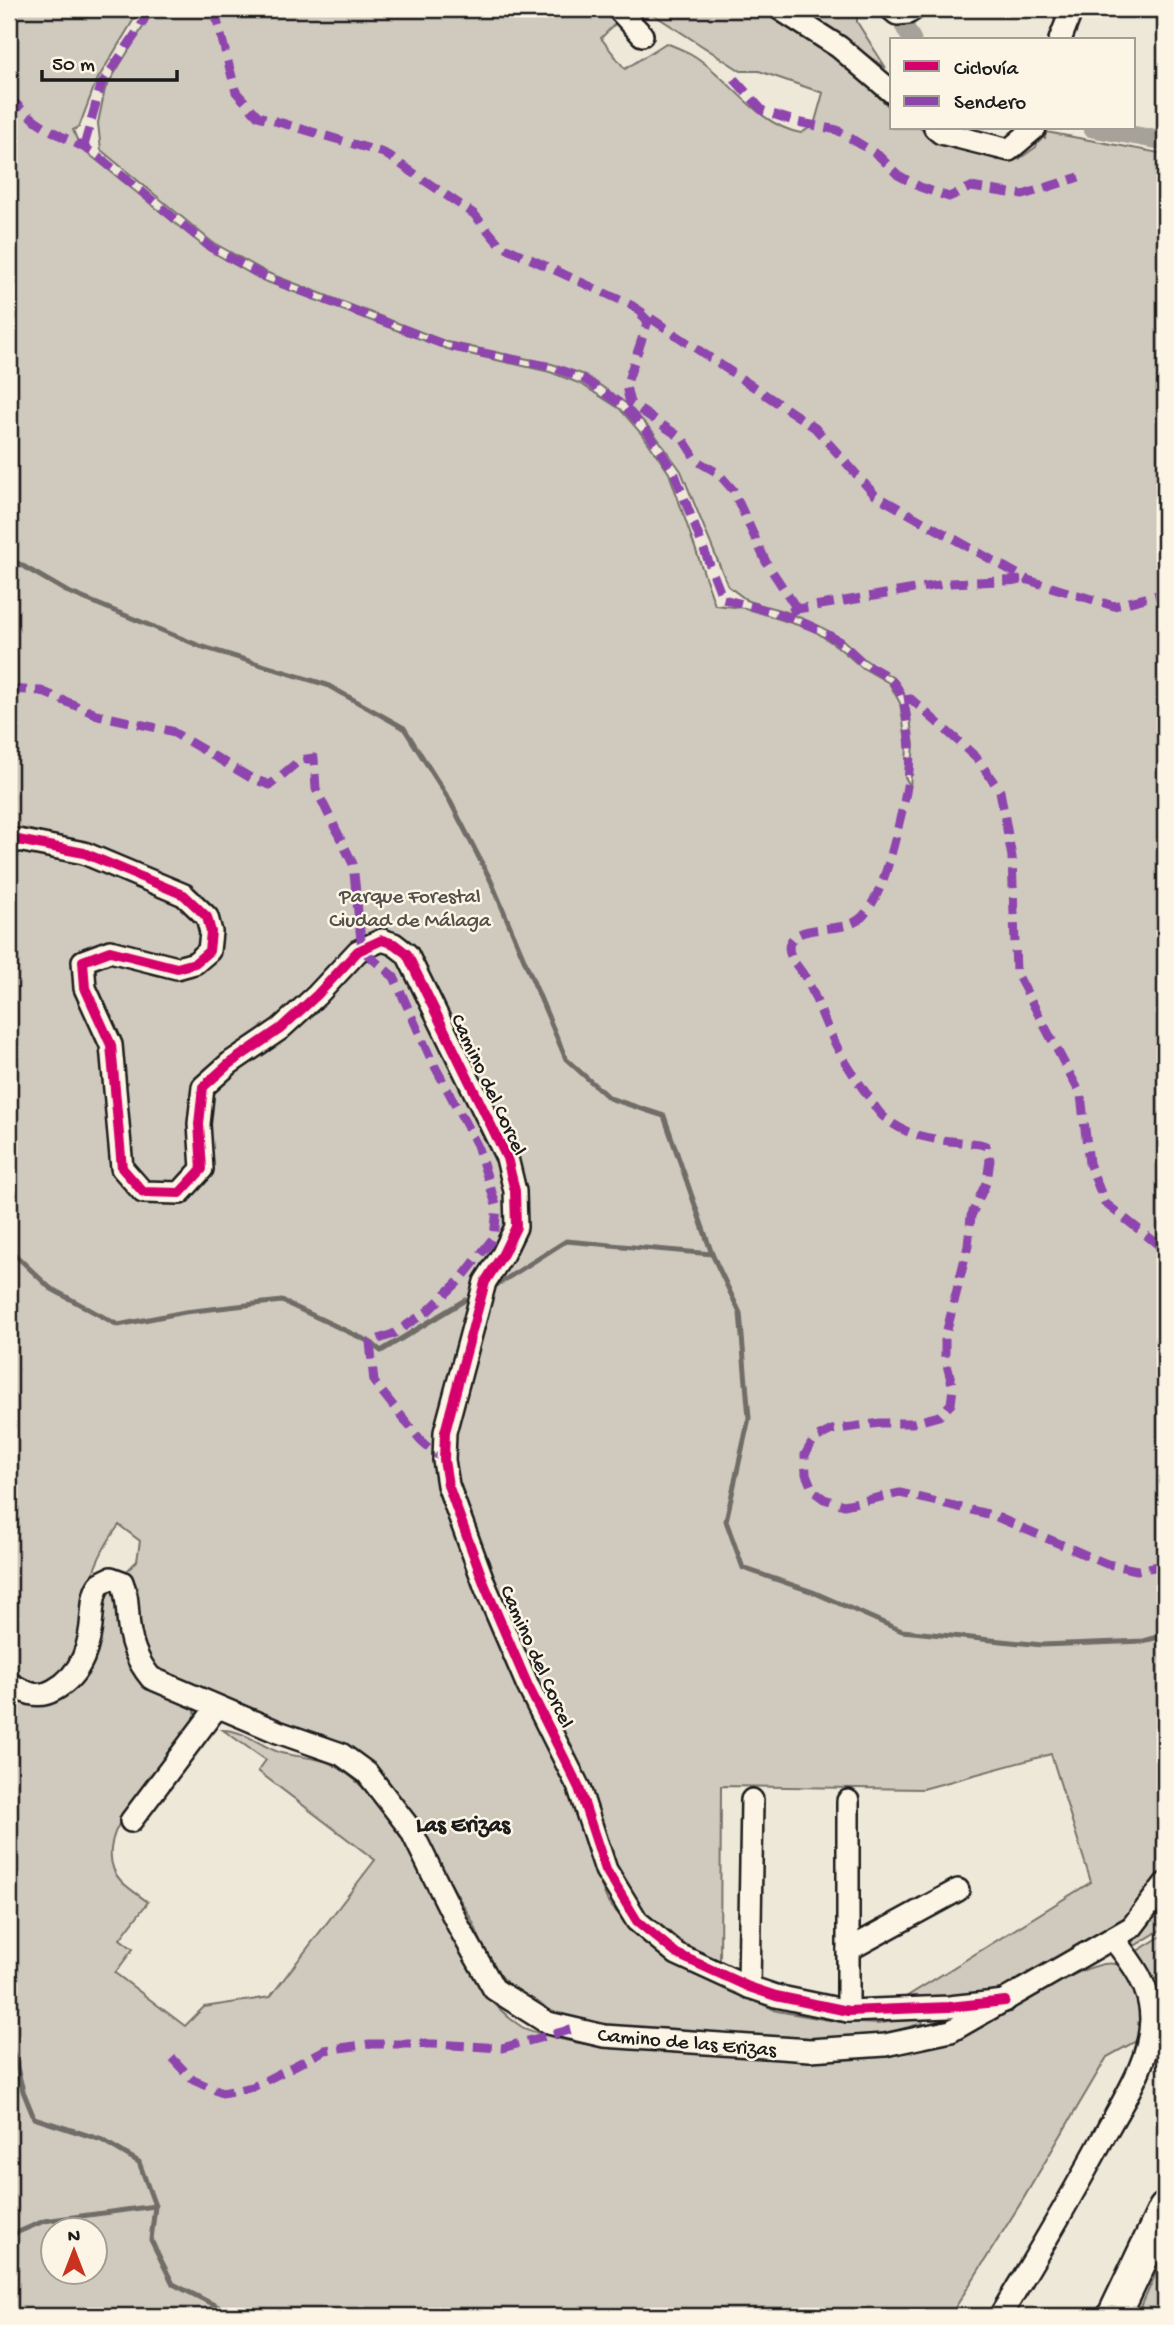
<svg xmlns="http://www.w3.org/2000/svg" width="1174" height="2325" font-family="'Gochi Hand',sans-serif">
<rect width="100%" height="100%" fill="#eee8d9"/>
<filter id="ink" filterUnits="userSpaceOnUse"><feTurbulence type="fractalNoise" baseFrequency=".0143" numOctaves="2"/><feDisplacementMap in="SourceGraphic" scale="14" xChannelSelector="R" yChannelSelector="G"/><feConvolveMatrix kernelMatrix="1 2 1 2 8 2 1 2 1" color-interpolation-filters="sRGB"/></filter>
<g filter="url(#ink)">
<g fill="#cfcabd" stroke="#76736c" stroke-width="2" fill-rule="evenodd">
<path d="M9,9H140L96,82L79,127L73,130L80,147L207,249L262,280L447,349L550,372L581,384L620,409L645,438L669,473L715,605L745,608L813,630L838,647L861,667L889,683L900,703L907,747L905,777L910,786L914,745L907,700L895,679L864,659L842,639L819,626L787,612L748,601L728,586L681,471L653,432L627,404L585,375L552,364L447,342L268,273L212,242L101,150L98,123L105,89L154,9H612L621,18L601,38L625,69L666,43C676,47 687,51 696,57C732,81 757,125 801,133L814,125L823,93L759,71H741L645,9H759L839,57L892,110V128H921L938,139L998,160L1019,159L1036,147L1039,137L1045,138L1046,132L1165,154V1867L1120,1923L993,1996L906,1997L1091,1882L1051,1754L923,1789L721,1786L720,1966L697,1956L662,1932L629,1895L604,1847L582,1781L534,1682L492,1584L456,1482L451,1458L454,1428L469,1368L455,1361L438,1437V1461L441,1486L478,1590L571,1792L587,1852L608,1902L639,1938L676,1964L777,2011L840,2022L878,2024L919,2015L923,2023L880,2035L832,2039L626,2029L556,2015L510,1987L488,1959L473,1922L402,1800L357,1756L161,1674L145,1657L139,1641L136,1625L135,1586L127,1571L137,1561L140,1541L119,1525C105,1544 94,1565 89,1588C87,1599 90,1610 88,1621C82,1660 51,1714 9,1673Z"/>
<path d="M798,9H857V22L886,68Z"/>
<path d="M110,1589L118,1593L123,1634L194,1707L197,1719L124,1816C111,1834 103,1863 122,1882C129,1889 140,1896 148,1902L120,1939L133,1949L115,1973L185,2026L204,2007L270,1997L375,1860L258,1771L266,1760L223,1730C245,1730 261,1747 281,1753C297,1757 317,1757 332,1764C381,1788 428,1881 452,1930C471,1968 484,2003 522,2027C529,2031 540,2033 549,2036C593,2049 640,2049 686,2052C763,2056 841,2066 916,2049C927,2047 939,2046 950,2042C985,2029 1084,1957 1115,1964C1145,1971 1142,2016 1140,2039L1107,2057L1022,2201L950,2316H9V1690L56,1699L103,1605L105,1592ZM52,2230H94V2272H52Z"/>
<path d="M1165,1895V1924L1162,1929L1131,1948L1135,1932Z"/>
<path d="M1165,1934V2020L1160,2028L1134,1953Z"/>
<path d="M1165,2253V2316H1137Z"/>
</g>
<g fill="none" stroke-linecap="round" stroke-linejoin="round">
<g stroke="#6f6c67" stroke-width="5">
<path d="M9,558L66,591L200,646L327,685L404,728L450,801L491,881L566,1059L609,1098L664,1116L712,1254L740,1313L749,1418L726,1521L743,1568L813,1592L902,1631L1042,1645L1144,1641L1165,1635"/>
<path d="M9,1249L50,1288L118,1325L185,1312L282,1301L370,1342L381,1351L465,1300"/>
<path d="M495,1286L566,1241L712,1254"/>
<path d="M9,2037L23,2091L34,2118L102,2140L139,2162L155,2206L151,2240L173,2284L236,2316"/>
<path d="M9,2236L44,2221L155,2206"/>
</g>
<g stroke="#a7a299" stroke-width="19">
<path d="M895,9L912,40"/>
<path d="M1092,128L1165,141"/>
</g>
<defs>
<g id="minor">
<path d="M618,9L642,35"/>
<path d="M780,9L839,47L892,92"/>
<path d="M891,9L897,14L908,13L914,9"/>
<path d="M1060,40L1072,9"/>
<path d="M935,128L941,133L1009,150L1035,128"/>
<path d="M9,845L18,840L84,853L184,895L207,917L211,932L209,951L195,963L177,968L110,951L83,961L85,988L111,1045L122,1168L143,1192L180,1193L202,1169L199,1124L203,1087L230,1063L280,1029L317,995L358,951L382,940L394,944L407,954L507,1158L515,1191L516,1227L503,1254L485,1282L445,1432L444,1460L448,1485L485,1586L528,1686L579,1788L606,1870L637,1921L677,1954L749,1987L776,1996L848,2011L949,2007L1005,2001"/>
<path d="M9,1683C24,1692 37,1700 54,1690C83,1674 90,1645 92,1615C93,1605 93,1591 101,1583C104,1581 107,1580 111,1578L122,1582C127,1594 127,1603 128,1616C129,1639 136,1660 151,1678L278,1732L341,1754L367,1773L411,1830L459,1927L494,1989L548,2023L604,2036L810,2050L885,2045L951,2031L1132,1927L1165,1884"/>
<path d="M848,1801V2011"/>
<path d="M131,1821L217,1707"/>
<path d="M848,1950L958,1890"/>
<path d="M749,1987L752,1800"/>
<path d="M1000,2316C1036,2257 1071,2198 1104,2136C1124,2099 1150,2062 1151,2019C1151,1987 1132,1962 1113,1939"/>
</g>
<path id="highway" d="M1114,2316L1165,2209"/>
</defs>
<use href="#minor" stroke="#1c1c1c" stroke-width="26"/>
<use href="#highway" stroke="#1c1c1c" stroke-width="37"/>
<use href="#minor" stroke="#fcf5e5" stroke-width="21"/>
<use href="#highway" stroke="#fcf5e5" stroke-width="32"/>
<g stroke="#8e44ad" stroke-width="9" stroke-dasharray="18 9" stroke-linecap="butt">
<path d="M214,9L236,92L258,116L384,153L474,214L500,245L631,305L815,428L875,495L1028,580L1114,606L1165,593"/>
<path d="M734,79L763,111L797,122L837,130L878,155L898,175L920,187L949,197L971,187L1023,195L1079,177"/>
<path d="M9,97C22,110 37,123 54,132C69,141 84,146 99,157L210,247L265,277L448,346L552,367L584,379L624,406L649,434L674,472L723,599C762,609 802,618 837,640C846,646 853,654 861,661C870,668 883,672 892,681C902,691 905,706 907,720C913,757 909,783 900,819C893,848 883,895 862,917C844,935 799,922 790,943C785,956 802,970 807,980C817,999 823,1020 833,1039C842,1058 854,1076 866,1093C872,1101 877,1112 885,1118C912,1141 946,1140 980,1144L986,1146L990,1160L987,1181L971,1216L968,1246L945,1338V1357L953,1388L951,1404L939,1416L913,1423H880L832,1430L814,1439L805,1455L806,1474L813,1491L824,1499L844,1505L900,1493L992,1515L1107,1564L1137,1570L1165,1565"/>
<path d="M84,146L101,85L141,26L149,9"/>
<path d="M641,314L648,321L626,386L630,403L683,439L697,461L718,473L733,490L766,562L797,609"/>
<path d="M790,612L797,609L950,583L1028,580"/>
<path d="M9,689L41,691L98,715L171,731L251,778L270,785L300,760L314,758L316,789L353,864L362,950L394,977L431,1059L477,1145L497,1208L494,1237L461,1279L428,1311L393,1334L370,1342L374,1382L424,1444L444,1460"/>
<path d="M904,700L911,699L976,757L1000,791L1012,857L1016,972L1081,1095L1089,1163L1105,1203L1165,1250"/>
<path d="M172,2058L193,2080L222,2093L253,2087L325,2050L370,2044H434L502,2048L573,2029"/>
</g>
<defs>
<path id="cycleway" d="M9,845L18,840L84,853L184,895L207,917L211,932L209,951L195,963L177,968L110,951L83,961L85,988L111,1045L122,1168L143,1192L180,1193L202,1169L199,1124L203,1087L230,1063L280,1029L317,995L358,951L382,940L394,944L407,954L507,1158L515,1191L516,1227L503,1254L485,1282L445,1432L444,1460L448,1485L485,1586L528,1686L579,1788L606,1870L637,1921L677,1954L749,1987L776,1996L848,2011L949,2007L1005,2001"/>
</defs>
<use href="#cycleway" stroke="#fcf5e5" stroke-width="15"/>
<use href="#cycleway" stroke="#d6006c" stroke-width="10"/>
</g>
</g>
<g text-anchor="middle" stroke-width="5" stroke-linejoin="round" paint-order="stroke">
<g font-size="21" fill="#52504c" stroke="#fcf5e5">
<text x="410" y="902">Parque Forestal<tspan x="410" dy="24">Ciudad de Málaga</tspan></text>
</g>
<g font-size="21" fill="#1c1c1c" stroke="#fcf5e5">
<text transform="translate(490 1084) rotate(65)" y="7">Camino del Corcel</text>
<text transform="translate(538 1656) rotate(66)" y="7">Camino del Corcel</text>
<text transform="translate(687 2041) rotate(5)" y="7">Camino de las Erizas</text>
</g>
<g font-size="23" font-weight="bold" fill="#1c1c1c" stroke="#fcf5e5">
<text x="463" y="1831">Las Erizas</text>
</g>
</g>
<rect width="1174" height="2325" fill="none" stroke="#fcf5e5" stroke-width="35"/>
<rect x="18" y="18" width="1139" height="2290" fill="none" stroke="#1c1c1c" stroke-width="2.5" filter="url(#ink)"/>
<rect x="890" y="38" width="245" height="91" fill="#fcf5e5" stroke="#a29e95" stroke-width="2"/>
<rect x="904" y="61" width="35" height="10" fill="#d6006c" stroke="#a29e95" stroke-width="2"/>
<text x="954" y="74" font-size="21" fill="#1c1c1c">Ciclovía</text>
<rect x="904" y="96" width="35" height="10" fill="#8e44ad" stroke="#a29e95" stroke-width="2"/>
<text x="954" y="108" font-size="21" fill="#1c1c1c">Sendero</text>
<g transform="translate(74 2251)"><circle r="33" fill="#fcf5e5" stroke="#a29e95" stroke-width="2"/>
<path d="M0-5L12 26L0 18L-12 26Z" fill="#c8321e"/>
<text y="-10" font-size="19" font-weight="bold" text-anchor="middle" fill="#1c1c1c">N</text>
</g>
<path d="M42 70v10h135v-10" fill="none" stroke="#1c1c1c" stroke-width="3.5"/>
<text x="52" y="70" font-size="21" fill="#1c1c1c" stroke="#fcf5e5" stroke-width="5" paint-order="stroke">50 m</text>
</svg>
